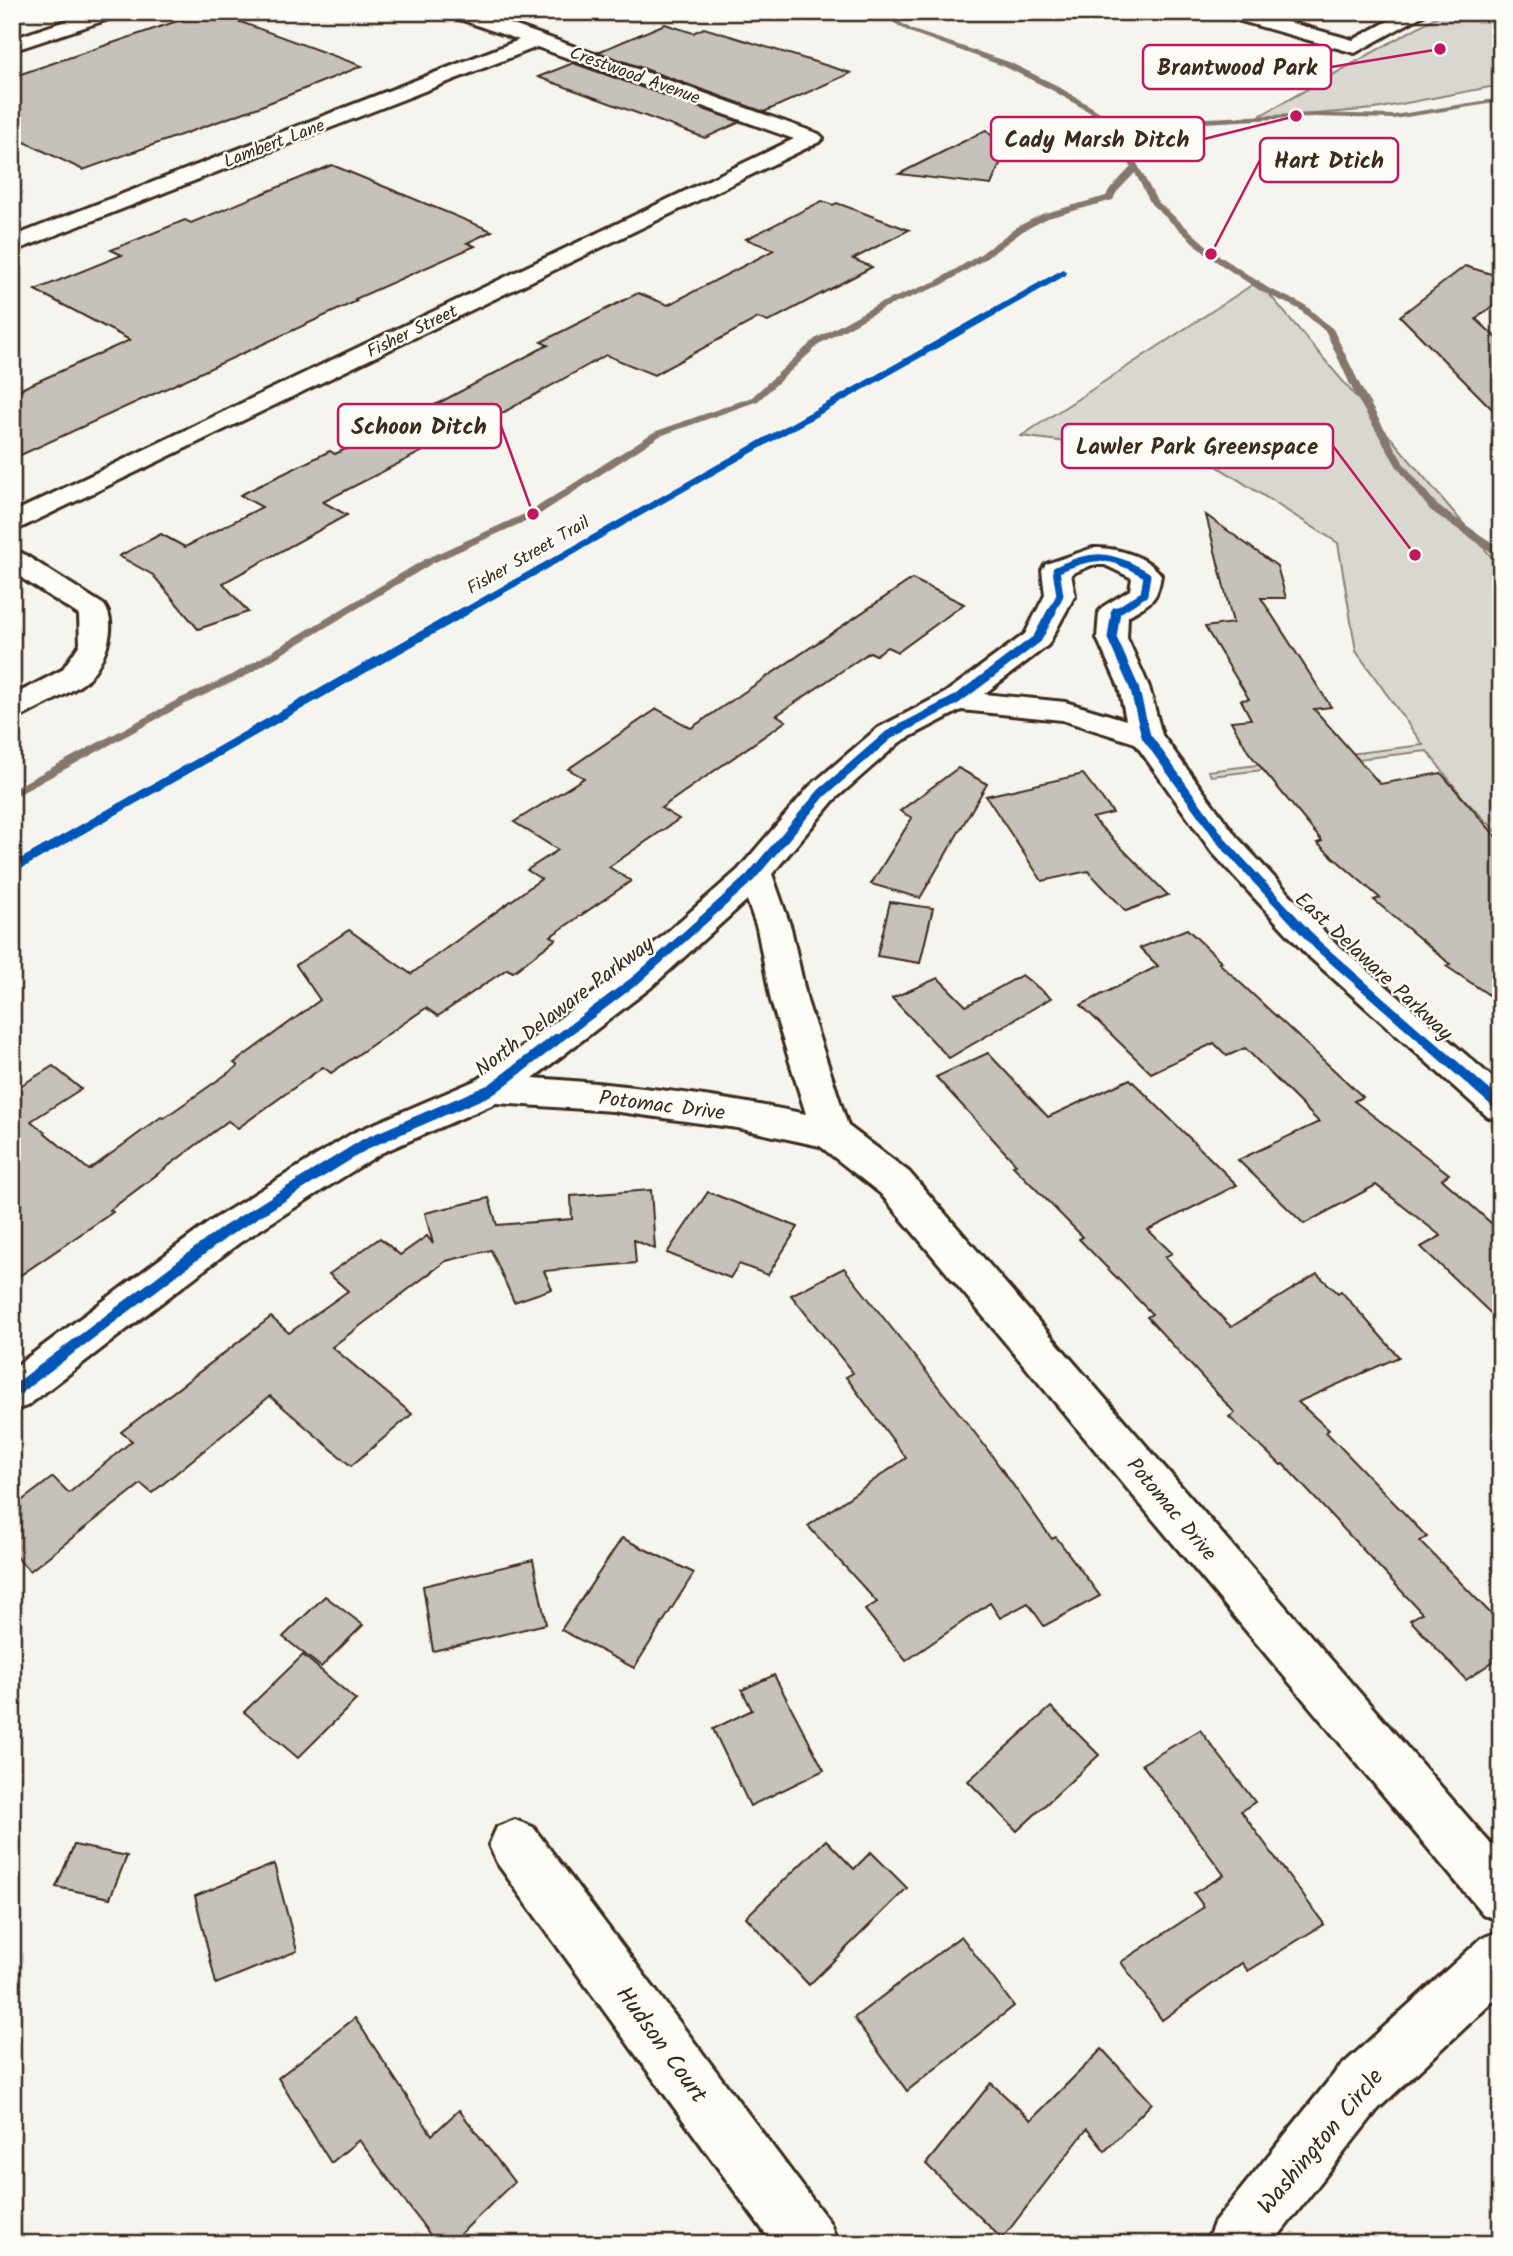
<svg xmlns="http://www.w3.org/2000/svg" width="1513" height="2256" font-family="Kalam,sans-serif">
<rect width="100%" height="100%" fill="#f5f4ee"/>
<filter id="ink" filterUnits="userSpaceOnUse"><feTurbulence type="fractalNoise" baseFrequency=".0143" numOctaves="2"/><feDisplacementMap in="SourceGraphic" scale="14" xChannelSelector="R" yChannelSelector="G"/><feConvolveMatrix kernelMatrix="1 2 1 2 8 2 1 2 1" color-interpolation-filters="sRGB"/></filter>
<g filter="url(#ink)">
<g fill="#dad6d0" stroke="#8a8077" stroke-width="2">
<path d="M1445,12H1501V85L1375,109L1254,119Z"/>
<path d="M1258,281L1501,568V836L1465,800L1427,751L1211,776L1208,771L1423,745L1356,651L1338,543L1207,460L1021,436Z"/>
</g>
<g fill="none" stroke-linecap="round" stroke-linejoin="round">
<path fill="#84786e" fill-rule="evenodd" d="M876,12H884L913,30L1009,62L1056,85L1113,120L1187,119L1314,113L1394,115L1501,98V102L1394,119L1314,117L1187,124H1116L1157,201L1214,252L1268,288L1305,305L1333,329L1363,391L1404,464L1438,506L1497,546L1501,550V559L1430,510L1397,467L1353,391L1326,332L1299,309L1262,292L1208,256L1151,204L1135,173L1116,193L1113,200L1048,218L1023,231L985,259L942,285L884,308L821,343L758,401L660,436L537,516L433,563L242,678L187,703L12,798V789L179,699L234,674L425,559L529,512L654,432L752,397L815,339L878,304L936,281L979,255L1017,227L1042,214L1106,196L1109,190L1131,167L1108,123L1050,89L1003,66L909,32Z"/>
</g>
<g fill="#c7c1bb" stroke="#3b2a1e" stroke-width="2">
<path d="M204,12H213L362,66L256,108L83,170L12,136V77Z"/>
<path d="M665,24L693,33L704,28L851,73L764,112L598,52Z"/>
<path d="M573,63L740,122L705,138L538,77Z"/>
<path d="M986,130L1006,150L991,185L899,174Z"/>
<path d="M332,165L492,231L467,243L475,246L355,299L357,301L12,459V393L130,340L35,290L122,255L111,250L185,220L191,223Z"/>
<path d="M822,201L833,205L837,203L909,230L853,259L872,267L768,322L758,318L654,375L606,355L463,435L458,433L323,502L347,515L223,583L248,612L198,629L153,575L119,556L161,534L185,547L262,507L240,495L330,451L335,454L418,414L548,345L541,342L638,293L668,305L774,250L746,239Z"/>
<path d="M1465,266L1501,277V299L1476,319L1501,342V418L1400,316Z"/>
<path d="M1206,515L1277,566L1286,598H1261L1331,707L1314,709L1380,784L1441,773L1501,842V1003L1446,966L1450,964L1374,900L1380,898L1317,843L1322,841L1249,753L1231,721L1251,719L1241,700L1249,699L1205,627L1233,623Z"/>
<path d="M912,579L964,604L898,652L887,647L876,655L870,652L777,715L786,721L661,808L679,819L609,867L631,881L551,936L556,939L513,972L507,969L438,1016L426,1008L331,1073L323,1067L238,1128L228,1121L110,1210L113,1212L12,1281V1091L53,1066L81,1089L31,1121L89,1170L161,1117L164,1118L238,1066L234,1063L320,1000L296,965L349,930L411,974L541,879L527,870L558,850L514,822L584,778L568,769L657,709L691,728Z"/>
<path d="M958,768L987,784L920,898L871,884L912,818L900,811Z"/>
<path d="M1083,774L1113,813L1092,818L1168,895L1126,911L1088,871L1042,881L986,796Z"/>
<path d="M890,902L933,908L920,963L877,956Z"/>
<path d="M1187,929L1222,962L1219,963L1363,1097L1354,1101L1449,1174L1442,1179L1501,1232V1323L1421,1247L1441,1236L1376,1185L1304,1224L1238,1160L1319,1122L1245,1048L1227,1056L1214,1043L1151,1073L1081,1005L1158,966L1140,948Z"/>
<path d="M1022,975L1051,998L949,1058L892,998L938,978L966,1006Z"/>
<path d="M988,1053L1048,1117L1130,1079L1237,1185L1148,1230L1172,1253L1165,1257L1231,1327L1317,1274L1338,1293L1341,1291L1399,1357L1298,1402L1329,1430L1326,1432L1427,1537L1420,1541L1501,1624V1656L1466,1680L1410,1620L1422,1613L1283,1464L1281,1465L1229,1417L1235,1413L1147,1317L1152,1314L1079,1239L1083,1237L1013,1166L1016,1164L936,1077Z"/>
<path d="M651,1190L655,1249L634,1240L636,1263L544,1271L552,1289L514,1302L491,1250L446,1261L332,1347L412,1414L351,1466L270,1396L152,1493L141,1484L30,1571L12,1553V1508L53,1477L69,1493L132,1441L121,1432L271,1317L289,1333L348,1291L329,1274L380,1238L400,1255L427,1236L433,1244L425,1213L489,1198L497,1225L572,1219L571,1196Z"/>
<path d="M708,1192L798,1227L768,1275L739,1264L730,1278L667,1253Z"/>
<path d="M844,1268L982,1442L1052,1539L1056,1537L1100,1596L1044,1626L1028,1603L1000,1618L990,1603L906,1661L865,1610L877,1602L808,1526L906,1458L846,1377L853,1373L791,1295Z"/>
<path d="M622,1538L694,1573L634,1668L561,1630Z"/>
<path d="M533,1560L546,1624L433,1651L423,1586Z"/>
<path d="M325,1596L363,1625L321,1667L283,1637Z"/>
<path d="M303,1655L356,1700L298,1758L244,1712Z"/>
<path d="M774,1675L824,1770L750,1806L713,1729L752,1710L742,1690Z"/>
<path d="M1051,1707L1099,1755L1017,1831L968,1781Z"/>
<path d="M1200,1730L1255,1802L1241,1811L1324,1924L1248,1971L1242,1963L1162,2020L1121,1962L1204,1907L1194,1893L1224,1875L1142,1764Z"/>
<path d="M826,1840L854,1869L871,1852L907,1888L809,1985L746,1917Z"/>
<path d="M74,1845L127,1856L110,1898L56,1887Z"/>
<path d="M274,1864L297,1951L216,1984L195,1896Z"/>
<path d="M961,1936L1014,2006L907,2091L854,2018Z"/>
<path d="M355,2018L432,2135L459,2110L514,2182L450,2244H437L359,2140L331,2163L278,2078Z"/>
<path d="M1102,2049L1152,2103L1105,2151L1087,2129L1002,2239L926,2164L991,2083L1031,2120Z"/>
</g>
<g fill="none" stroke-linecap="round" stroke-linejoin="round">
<defs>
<g id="minor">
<path d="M92,12H120L118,16L12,51V39Z"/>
<path d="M449,12H477L819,134L823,138L819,142L12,532V513L794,139L537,47L12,252V237L519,40L451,16Z"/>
<path d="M1221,12H1252L1353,40L1405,12H1429L1355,53L1223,16Z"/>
<path d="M1093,548C1115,547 1148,556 1161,575C1157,602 1151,602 1128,616L1127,638L1149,687L1162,735L1236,836L1330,938L1501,1085V1121L1488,1117L1306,954L1212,852L1135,743L1062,720L961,710L900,742L834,800L772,874L791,928L807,1001L848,1126L909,1172L1501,1856V1922L1483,1914L881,1194L820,1146L737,1128L612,1111L496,1103L381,1153L239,1243L27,1406L12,1411V1369L211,1221L353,1133L479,1079L624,970L738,870L810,786L878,728L945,693L1025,634L1045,595L1042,570L1046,564ZM1092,565H1105L1132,578L1130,590L1104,606L1099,612L1097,638L1119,687L1126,720L1065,702L984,694L1048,645L1075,595L1071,574ZM747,900L757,928L771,1001L806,1114C715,1095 625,1084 533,1078L650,988Z"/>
<path d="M12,551L22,553L104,605C120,627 102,669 82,684C65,696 42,705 23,716L12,718V696L62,670L80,644L79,615L12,572Z"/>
<path d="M515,1820L533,1827L830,2223L838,2244H773L497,1863L489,1845L497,1827Z"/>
<path d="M1501,1931V1994L1378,2109L1272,2244H1206L1214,2223L1338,2069L1482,1938Z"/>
</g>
</defs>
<use href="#minor" stroke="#3b2a1e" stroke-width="6"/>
<use href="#minor" fill="#fdfcf7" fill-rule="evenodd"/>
<defs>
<g id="cycleway-far2">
<path d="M462,613L1063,273"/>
<path d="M1051,613L1060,595L1056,570C1096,552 1109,554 1147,575L1144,594L1114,613"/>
</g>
<g id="cycleway-far1">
<path d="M1116,611L1112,638L1134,687L1146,736L1224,844L1318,946L1426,1041"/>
<path d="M12,869L465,611"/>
<path d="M555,1041L637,979L750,878L822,793L889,735L956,700L1037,639L1052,611"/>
</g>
<g id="cycleway">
<path d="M1424,1039L1501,1107"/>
<path d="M12,1393L225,1232L367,1143L492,1089L557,1039"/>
</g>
</defs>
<use href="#cycleway-far2" stroke="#fdfcf7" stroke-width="10"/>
<use href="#cycleway-far1" stroke="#fdfcf7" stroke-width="12"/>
<use href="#cycleway" stroke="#fdfcf7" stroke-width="16"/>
<use href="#cycleway-far2" stroke="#0057b8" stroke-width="7"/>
<use href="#cycleway-far1" stroke="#0057b8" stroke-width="9"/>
<use href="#cycleway" stroke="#0057b8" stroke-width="11"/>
</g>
</g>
<g text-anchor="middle" stroke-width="5" stroke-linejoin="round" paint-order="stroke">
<g font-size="18" fill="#3b2a1e" stroke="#fdfcf7">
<text transform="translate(635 75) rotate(20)" y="6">Crestwood Avenue</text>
<text transform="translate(274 143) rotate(-21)" y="6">Lambert Lane</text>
<text transform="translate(412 331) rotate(-26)" y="6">Fisher Street</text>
<text transform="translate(528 555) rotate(-30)" y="6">Fisher Street Trail</text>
</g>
<g font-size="21" fill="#3b2a1e" stroke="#fdfcf7">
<text transform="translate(1374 966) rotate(43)" y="7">East Delaware Parkway</text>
<text transform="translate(564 1006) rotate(-37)" y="7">North Delaware Parkway</text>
<text transform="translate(662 1105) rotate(7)" y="7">Potomac Drive</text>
<text transform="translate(1172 1509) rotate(50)" y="7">Potomac Drive</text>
</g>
<g font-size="24" fill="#3b2a1e" stroke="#fdfcf7">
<text transform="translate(662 2044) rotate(54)" y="8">Hudson Court</text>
<text transform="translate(1320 2141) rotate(-50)" y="8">Washington Circle</text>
</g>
</g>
<path fill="none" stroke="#c2185b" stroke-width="2.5" d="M1440 49L1331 67M1296 116L1204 139M1211 254L1260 160M533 514L501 426M1415 555L1333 446"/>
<g fill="#c2185b" stroke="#fdfcf7" stroke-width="2.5">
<circle cx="1440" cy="49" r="7"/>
<circle cx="1296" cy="116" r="7"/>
<circle cx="1211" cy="254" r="7"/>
<circle cx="533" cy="514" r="7"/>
<circle cx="1415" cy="555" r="7"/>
</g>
<g fill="#fdfcf7" stroke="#c2185b" stroke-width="2.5">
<rect x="1143" y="45" width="188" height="44" rx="7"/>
<rect x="991" y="117" width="213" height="44" rx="7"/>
<rect x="1260" y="138" width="138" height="44" rx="7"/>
<rect x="338" y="404" width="163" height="44" rx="7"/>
<rect x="1062" y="424" width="271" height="44" rx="7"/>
</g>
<g font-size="23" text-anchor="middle" font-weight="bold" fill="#3b2a1e">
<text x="1237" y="75">Brantwood Park</text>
<text x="1097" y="147">Cady Marsh Ditch</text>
<text x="1329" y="168">Hart Dtich</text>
<text x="419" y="434">Schoon Ditch</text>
<text x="1197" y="454">Lawler Park Greenspace</text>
</g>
<rect width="1513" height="2256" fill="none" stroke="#fdfcf7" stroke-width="42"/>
<rect x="21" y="21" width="1471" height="2214" fill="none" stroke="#3b2a1e" stroke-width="2.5" filter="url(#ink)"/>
</svg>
